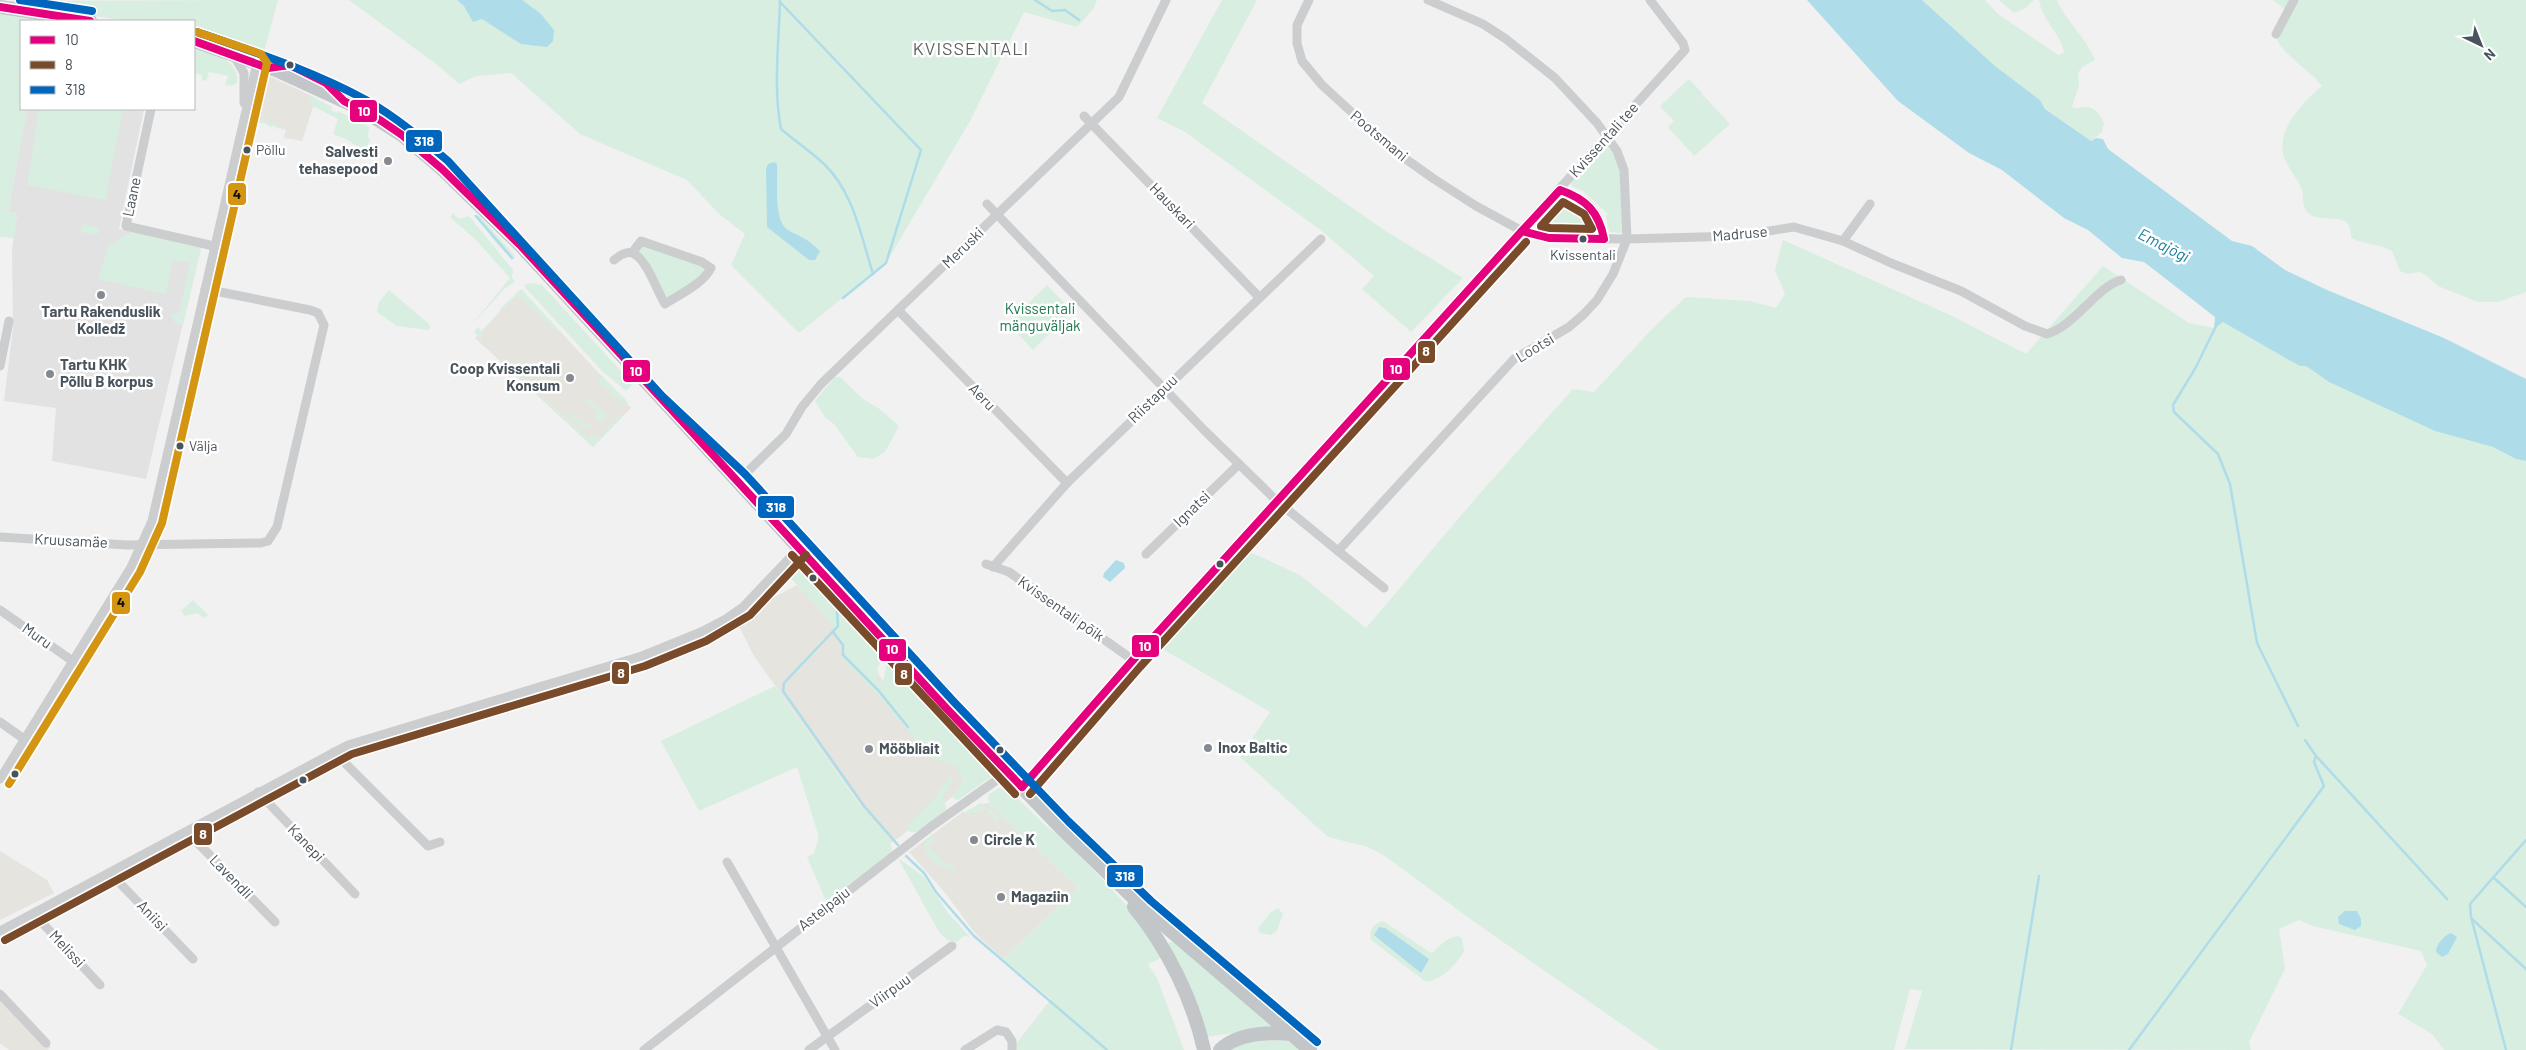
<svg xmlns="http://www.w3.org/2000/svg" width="2526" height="1050" font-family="Barlow,sans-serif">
<rect width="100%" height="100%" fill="#f1f1f1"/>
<g fill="#e5e4df">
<path d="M271,77L312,96L313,107L302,141L284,138L286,129L253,118L263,78Z"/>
<path d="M521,289L631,408L593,447L475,338Z"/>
<path d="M799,584L972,782L889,845L754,656L735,618Z"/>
<path d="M989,803L1078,888L1003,959L975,933L946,894L909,852L964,811L966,813L979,804Z"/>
<path d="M0,851L47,880L54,893L0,920Z"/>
<path d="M0,993L51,1047L48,1050H9L0,1043Z"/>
</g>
<path fill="#e3e2e2" d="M27,109H144L119,229L193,245L201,248L146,479L52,461L56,408L4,401L13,328L12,249L17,214L8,212Z"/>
<g fill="#d8eee0">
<path d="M278,0L263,56L194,33V21H127L0,1Z"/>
<path d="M349,0H1097L1094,8L1077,27L1024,12L970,121L886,263L799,333L731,265L745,234L719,214L687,180L580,134L511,73L476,76L459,84L440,67Z"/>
<path d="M1222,0H1257L1202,103L1387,232L1463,278L1411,332L1362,289L1374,276L1322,231L1185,132L1157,118Z"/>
<path d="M1922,0H1985L1998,14L2058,55L2064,53C2061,33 2042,21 2039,0H2057C2066,22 2086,37 2095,60L2082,67L2078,73L2079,85L2072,107L2077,109C2090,103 2098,110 2104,123L2102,132L2091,141L2045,109L2040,100L1995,66Z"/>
<path d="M1999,0H2034L2026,8L2014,13Z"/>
<path d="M2273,0H2526V292L2498,302H2478L2438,286L2426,275L2419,272L2408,274L2400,271L2392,251C2378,243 2365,245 2351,238C2352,209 2328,224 2311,215C2300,209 2305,197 2301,187C2296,177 2288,168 2284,157C2275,130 2304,101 2322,86C2312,71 2276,51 2276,34L2288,12Z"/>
<path d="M0,14L41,21H21V109H27L8,212L17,214L14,238L0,237Z"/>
<path d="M194,49C212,54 240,59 237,83L231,86L225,85L228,76L209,72L206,81L202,80V75L194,73Z"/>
<path d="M1689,79L1703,94L1692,105L1703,95L1730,124L1694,156L1668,127L1674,121L1660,106Z"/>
<path d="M312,96L332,107L331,110L337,113L338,111L369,127L368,137L370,139L366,152L348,140L333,134L338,119L309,104Z"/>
<path d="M39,109H123L105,200L27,185Z"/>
<path d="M254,117L286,129L285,130L279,128L277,129L274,126L271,127L264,123H252Z"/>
<path d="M1603,148H1608C1625,160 1623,209 1624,229L1621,233L1609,232L1606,216L1608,214L1583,191L1571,186V182Z"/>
<path d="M1563,196H1567L1596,221L1594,231L1555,233L1539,230L1537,221L1557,198Z"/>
<path d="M452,213L459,219L469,216L513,270L512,277L515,282L504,289L469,328L510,278L475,239L451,218Z"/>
<path d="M474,215L480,216L515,256L513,260L496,243Z"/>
<path d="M83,224L99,228L97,235L81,232Z"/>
<path d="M130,232L193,245L201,248L183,325L175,323L171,314L179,313L190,263L173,260L166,294L98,279L108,247Z"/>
<path d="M1783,240L1950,315L2026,354L2103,266L2189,323L2214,328L2223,322L2287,359L2300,366H2306L2329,382L2435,431L2493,447L2516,459L2526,461V1050H2444L2432,1034L2398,1014L2427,965L2421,951L2313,926L2299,920L2279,929L2285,969L2249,1042L2251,1050L1905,1049L1922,991L1910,989L1894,1050H1659L1480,926L1385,856L1368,847L1328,837L1240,757L1270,712L1161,648L1250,552L1300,575L1366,628L1475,499L1573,389L1594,392L1652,329L1686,297L1750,301L1776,308L1785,294L1775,270Z"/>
<path d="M636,243L706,266C704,280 678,291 667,299L639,255Z"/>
<path d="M530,283L542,285L631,382L632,385L626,391L602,371L524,286Z"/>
<path d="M1047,285L1072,311L1033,350L1008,323Z"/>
<path d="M521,289L562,333L560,334L518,295L500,312V309Z"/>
<path d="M389,290L429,324L430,327L428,330L397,326L377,312L379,302Z"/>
<path d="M478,327L483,334L481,338L589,439L593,435L598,439L619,416H623L593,447L474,332Z"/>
<path d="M602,376L629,403H622L597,381Z"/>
<path d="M835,377H840L863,399L878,408L897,424L898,428L885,452L873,459L858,457L834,424L825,417L815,401Z"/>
<path d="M587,397L605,413L606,417L601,422L595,418L597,412L584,400Z"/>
<path d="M572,413L585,426L588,423L592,424L591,428L584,429L570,415Z"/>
<path d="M795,562C807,567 873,633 880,647C883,654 881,663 877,669L879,674L876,681L883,683L887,662L892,659L894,661L988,765L992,770L991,777L958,800L954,799L953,795L962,781C960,766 948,758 934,762L885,703L842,658L845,654C838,621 806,598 785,571Z"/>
<path d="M193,600L208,615L205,618L197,613L185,616L181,611Z"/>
<path d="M775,686L859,804L889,837L892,851L888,856L826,901L807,857L814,853L819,837L797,767L699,811L661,741Z"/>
<path d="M950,775L952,777L951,785L943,797L947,810L917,832H910L908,829V824L934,799Z"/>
<path d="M999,788L1009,790L1046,826L1067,842L1132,911L1163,957L1148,964L1157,978L1184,1050H1016V1044L1051,999L1003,959L1078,888L989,803L988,795Z"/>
<path d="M983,804L1000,817L996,821L984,808L979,812L965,814L967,810Z"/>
<path d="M933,834L934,840L928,846L947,865L949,863L954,868L956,867V871C945,871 925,858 924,844Z"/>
<path d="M898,858L923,876L949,914L970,937L964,936L957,942L947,940L939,932Z"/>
<path d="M1278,908L1283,914L1277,931L1271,935L1260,933L1258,928L1270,913Z"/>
<path d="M1383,921L1431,953C1441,947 1450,932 1462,938L1464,951C1456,965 1443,979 1426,982L1371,940C1369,930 1373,923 1383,921Z"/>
<path d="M1170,942H1175L1271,1025V1027L1207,1037L1167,944Z"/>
<path d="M1263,1040L1288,1041L1301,1050H1227L1234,1044Z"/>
</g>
<g fill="#afdce9">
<path d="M457,0H522L540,13L554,30L553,41L547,47L521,44L482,19L473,22L464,6Z"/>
<path d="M1807,0H1922L1995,66L2040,100L2045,109L2091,141L2096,138L2103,139L2108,149L2232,241L2252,246L2285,270L2327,290L2444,338L2526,379V461L2516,459L2493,447L2435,431L2329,382L2306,366H2300L2287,359L2223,322L2214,329L2215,317L2144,262L2122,258L2088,230L2064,218L2002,170L1969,153L1898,101Z"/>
<path d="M774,162L777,164C778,180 773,221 788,230C802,238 807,238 820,251L815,260H809L767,227L766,169L768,164Z"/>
<path d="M1116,560L1124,563L1125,568L1110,582L1103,577L1104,573Z"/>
<path d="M2345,911H2357L2361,919V926L2355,930L2339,924L2338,917Z"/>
<path d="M1379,927L1385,928L1429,959L1421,973L1374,935Z"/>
<path d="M2451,933L2457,937L2448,954L2442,957L2436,952C2436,944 2444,936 2451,933Z"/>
</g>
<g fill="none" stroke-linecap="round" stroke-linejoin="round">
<g stroke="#afdce9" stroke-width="2.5">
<path d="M780,0C779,42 773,88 781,129C795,141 810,151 823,163C854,192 861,236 873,274"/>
<path d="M1035,0L1052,11L1065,10L1079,20"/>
<path d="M780,2L921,150L886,263L843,298"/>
<path d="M476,216L512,258"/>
<path d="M2216,326L2196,367L2173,405L2174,412L2218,454L2230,484L2257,643L2298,726"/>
<path d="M837,609L838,626L784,683L783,691L864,806L898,845"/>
<path d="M833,632L843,645V655L878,690L908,727"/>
<path d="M2317,757L2447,899"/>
<path d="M906,856L924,873L936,892L974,936L1107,1050"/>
<path d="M2493,877L2526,907"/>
<path d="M2472,919L2526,969"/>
<path d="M2011,1050L2039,876"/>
<path d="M2129,1050L2324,786L2314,762L2316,756L2305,740"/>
<path d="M2506,1050L2471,917L2470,904L2526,840"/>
</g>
<g stroke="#cbcdcf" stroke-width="9">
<path d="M1309,0L1297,25V43L1302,61L1322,85L1393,150L1434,179L1476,206L1522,231L1549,238L1627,239L1737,236L1794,227L1843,241L1891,263L1961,291L2025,326L2047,334C2076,325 2095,288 2121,280"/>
<path d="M2276,34L2294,0"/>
<path d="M234,56L244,73V103"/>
<path d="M151,109L126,226L214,246"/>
<path d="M1084,116L1259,297"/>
<path d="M1560,190C1588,199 1600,210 1604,239"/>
<path d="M987,204L1205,431L1277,501L1338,551L1514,359L1569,327L1584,314L1597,300L1613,274L1627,239L1624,170L1617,151L1597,123L1555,78L1506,39L1483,24L1428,0"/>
<path d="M1843,241L1870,204"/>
<path d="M614,260C619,256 626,251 632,253C647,258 657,292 665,304C680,294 703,284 711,268L702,262L641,241L632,253"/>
<path d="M898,310L1067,483"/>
<path d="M0,366L9,321"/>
<path d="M738,481L786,434L802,407L821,384L1119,97L1166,0"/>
<path d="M0,537L127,545L261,543L268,541L277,527L324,325L318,313L310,310L205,289"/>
<path d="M1338,551L1384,588"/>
<path d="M1146,554L1239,464"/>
<path d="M986,564L1009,572L1133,660"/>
<path d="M993,567L1067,483L1321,239"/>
<path d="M0,610L74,662"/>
<path d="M0,722L24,739"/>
<path d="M334,752L428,846L440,842"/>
<path d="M0,779L131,567L152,521L257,63"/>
<path d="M1022,787L1133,660L1685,50L1683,43L1650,0"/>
<path d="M258,792L355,894"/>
<path d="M189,831L191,836L275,922"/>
<path d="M727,862L835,1050"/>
<path d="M111,874L193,959"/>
<path d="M34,914L100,985"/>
<path d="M0,931L348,745L642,656L701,632L726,619L743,607L799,548"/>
<path d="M0,994L46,1043"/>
<path d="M644,1050L932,826L1008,772"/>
<path d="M809,1050L952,946"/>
<path d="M965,1050L997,1030L1006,1032L1012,1041V1050"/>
</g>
<g stroke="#c2c6c9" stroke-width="14">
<path d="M0,7L90,21"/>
<path d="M194,41L276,70L361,109L402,135L442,169L521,246L947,709L1061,828L1144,908L1310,1050"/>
<path d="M1134,907C1167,947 1193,1000 1204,1050"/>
<path d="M1220,1050C1237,1033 1269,1032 1292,1034"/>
</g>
<defs>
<g id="bus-1">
<path d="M0,7L90,21"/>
<path d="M194,41L268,68L290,65L326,83L344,101L380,120L402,135L442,169L521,246L947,709L1022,787"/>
<path d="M1560,190C1586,199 1599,212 1604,239L1549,238L1522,231Z"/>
<path d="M1022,787L1133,660L1522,231"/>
</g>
<g id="bus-2">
<path d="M1563,202L1584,214L1592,229L1550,228L1541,226Z"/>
<path d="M792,555L1015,794"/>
<path d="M1030,794L1140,667L1526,242"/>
<path d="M5,940L352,754L645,666L706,641L750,615L806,555"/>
</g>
<g id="bus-3">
<path d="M20,0L92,11"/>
<path d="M197,32C254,52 313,71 366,100C396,117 422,139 448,161L662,396L745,474L954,702L1068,821L1151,901L1317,1042"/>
</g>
<path id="bus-4" d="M9,784L140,572L162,523L267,63L261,54L197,32"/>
</defs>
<use href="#bus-1" stroke="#fff" stroke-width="11"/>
<use href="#bus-2" stroke="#fff" stroke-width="11"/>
<use href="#bus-3" stroke="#fff" stroke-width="11"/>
<use href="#bus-4" stroke="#fff" stroke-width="11"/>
<use href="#bus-1" stroke="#e5007d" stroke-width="8"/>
<use href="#bus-2" stroke="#7a4b2a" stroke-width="8"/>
<use href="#bus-3" stroke="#0065bd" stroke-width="8"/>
<use href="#bus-4" stroke="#d49512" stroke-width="8"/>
</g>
<g fill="#49535c" stroke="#fff" stroke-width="2">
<circle cx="290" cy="65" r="4.5"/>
<circle cx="247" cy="150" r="4.5"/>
<circle cx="1583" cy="239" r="4.5"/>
<circle cx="180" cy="446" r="4.5"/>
<circle cx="1220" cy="564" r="4.5"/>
<circle cx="813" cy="578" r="4.5"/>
<circle cx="1000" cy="750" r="4.5"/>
<circle cx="15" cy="774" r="4.5"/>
<circle cx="303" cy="780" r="4.5"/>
</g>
<g fill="#848a90" stroke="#fff" stroke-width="2">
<circle cx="388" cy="161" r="5"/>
<circle cx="101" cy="295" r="5"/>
<circle cx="50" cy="374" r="5"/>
<circle cx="570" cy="378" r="5"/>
<circle cx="1208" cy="748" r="5"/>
<circle cx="869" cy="749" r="5"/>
<circle cx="974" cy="840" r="5"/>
<circle cx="1001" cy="897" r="5"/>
</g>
<g text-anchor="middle" stroke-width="5" stroke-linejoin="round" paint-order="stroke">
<g font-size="14" fill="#49535c" stroke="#fff" text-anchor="start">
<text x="256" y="155">Põllu</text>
<text x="1583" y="260" text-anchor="middle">Kvissentali</text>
<text x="189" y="451">Välja</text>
</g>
<g font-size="15" fill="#49535c" stroke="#fff">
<text transform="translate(1379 136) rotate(40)" y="5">Pootsmani</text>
<text transform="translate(1604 140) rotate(-48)" y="5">Kvissentali tee</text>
<text transform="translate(132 197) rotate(-78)" y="5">Laane</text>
<text transform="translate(1172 206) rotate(46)" y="5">Hauskari</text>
<text transform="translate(1740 234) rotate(-5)" y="5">Madruse</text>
<text transform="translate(963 248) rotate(-44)" y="5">Meruski</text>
<text transform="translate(1535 348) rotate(-31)" y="5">Lootsi</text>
<text transform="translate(982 397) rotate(46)" y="5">Aeru</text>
<text transform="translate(1153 399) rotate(-44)" y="5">Riistapuu</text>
<text transform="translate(1192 509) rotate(-44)" y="5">Ignatsi</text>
<text transform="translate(71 541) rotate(3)" y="5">Kruusamäe</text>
<text transform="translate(1061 609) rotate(35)" y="5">Kvissentali põik</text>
<text transform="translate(37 636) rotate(35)" y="5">Muru</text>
<text transform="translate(306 843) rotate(46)" y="5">Kanepi</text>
<text transform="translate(231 877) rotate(46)" y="5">Lavendli</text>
<text transform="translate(824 909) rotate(-38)" y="5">Astelpaju</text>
<text transform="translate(152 916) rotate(46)" y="5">Aniisi</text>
<text transform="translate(67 949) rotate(47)" y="5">Melissi</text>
<text transform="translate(890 991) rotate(-36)" y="5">Viirpuu</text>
</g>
<g font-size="15" font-weight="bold" fill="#49535c" stroke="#fff" text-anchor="start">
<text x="378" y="157" text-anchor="end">Salvesti<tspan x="378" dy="17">tehasepood</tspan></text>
<text x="101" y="317" text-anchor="middle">Tartu Rakenduslik<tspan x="101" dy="17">Kolledž</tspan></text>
<text x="60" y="370">Tartu KHK<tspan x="60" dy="17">Põllu B korpus</tspan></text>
<text x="560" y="374" text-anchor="end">Coop Kvissentali<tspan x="560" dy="17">Konsum</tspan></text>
<text x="1218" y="753">Inox Baltic</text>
<text x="879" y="754">Mööbliait</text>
<text x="984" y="845">Circle K</text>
<text x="1011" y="902">Magaziin</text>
</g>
<g font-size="15" fill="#1f794d" stroke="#fff">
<text x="1040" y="314">Kvissentali<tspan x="1040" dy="17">mänguväljak</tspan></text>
</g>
<g font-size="16" font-style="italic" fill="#187c9a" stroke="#fff">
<text transform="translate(2164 245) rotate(27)" y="6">Emajõgi</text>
</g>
<g font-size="18" letter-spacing="1" fill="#5d6064" stroke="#fff">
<text x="971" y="55">KVISSENTALI</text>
</g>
</g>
<g stroke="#fff" stroke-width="2">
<rect x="349" y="99" width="29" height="24" rx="5" fill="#e5007d"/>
<rect x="405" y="129" width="38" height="24" rx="5" fill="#0065bd"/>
<rect x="227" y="182" width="20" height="24" rx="5" fill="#d49512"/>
<rect x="1417" y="340" width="19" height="24" rx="5" fill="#7a4b2a"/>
<rect x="1382" y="357" width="29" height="24" rx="5" fill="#e5007d"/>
<rect x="622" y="359" width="29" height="24" rx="5" fill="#e5007d"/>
<rect x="757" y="495" width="38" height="24" rx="5" fill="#0065bd"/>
<rect x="111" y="591" width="20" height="24" rx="5" fill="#d49512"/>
<rect x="1131" y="634" width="29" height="24" rx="5" fill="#e5007d"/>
<rect x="878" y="638" width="29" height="24" rx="5" fill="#e5007d"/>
<rect x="611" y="661" width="19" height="24" rx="5" fill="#7a4b2a"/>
<rect x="894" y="662" width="19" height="24" rx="5" fill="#7a4b2a"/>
<rect x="193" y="822" width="20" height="24" rx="5" fill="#7a4b2a"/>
<rect x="1106" y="864" width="38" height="24" rx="5" fill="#0065bd"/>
</g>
<g font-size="14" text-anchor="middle" font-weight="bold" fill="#fff">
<text x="364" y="116">10</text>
<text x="424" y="146">318</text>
<text x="1426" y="356">8</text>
<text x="1396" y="374">10</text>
<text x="636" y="376">10</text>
<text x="776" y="512">318</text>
<text x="1145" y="651">10</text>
<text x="892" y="654">10</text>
<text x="621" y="678">8</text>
<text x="904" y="679">8</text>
<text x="203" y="839">8</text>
<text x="1125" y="881">318</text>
</g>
<g font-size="14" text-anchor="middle" font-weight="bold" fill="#111">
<text x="237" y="199">4</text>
<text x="121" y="607">4</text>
</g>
<rect x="20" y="20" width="175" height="90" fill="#ffffff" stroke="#b6babe"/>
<rect x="30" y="36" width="25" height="8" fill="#e5007d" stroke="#b6babe"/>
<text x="65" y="45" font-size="15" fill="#49535c">10</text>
<rect x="30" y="61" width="25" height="8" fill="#7a4b2a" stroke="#b6babe"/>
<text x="65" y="70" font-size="15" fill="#49535c">8</text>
<rect x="30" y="86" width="25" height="8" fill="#0065bd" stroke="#b6babe"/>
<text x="65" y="95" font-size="15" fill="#49535c">318</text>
<g transform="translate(2481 45) rotate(137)" stroke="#ffffff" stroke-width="4" paint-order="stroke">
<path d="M0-4L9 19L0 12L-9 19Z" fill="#49535c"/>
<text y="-8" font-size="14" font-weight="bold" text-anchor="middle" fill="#49535c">N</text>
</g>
</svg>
